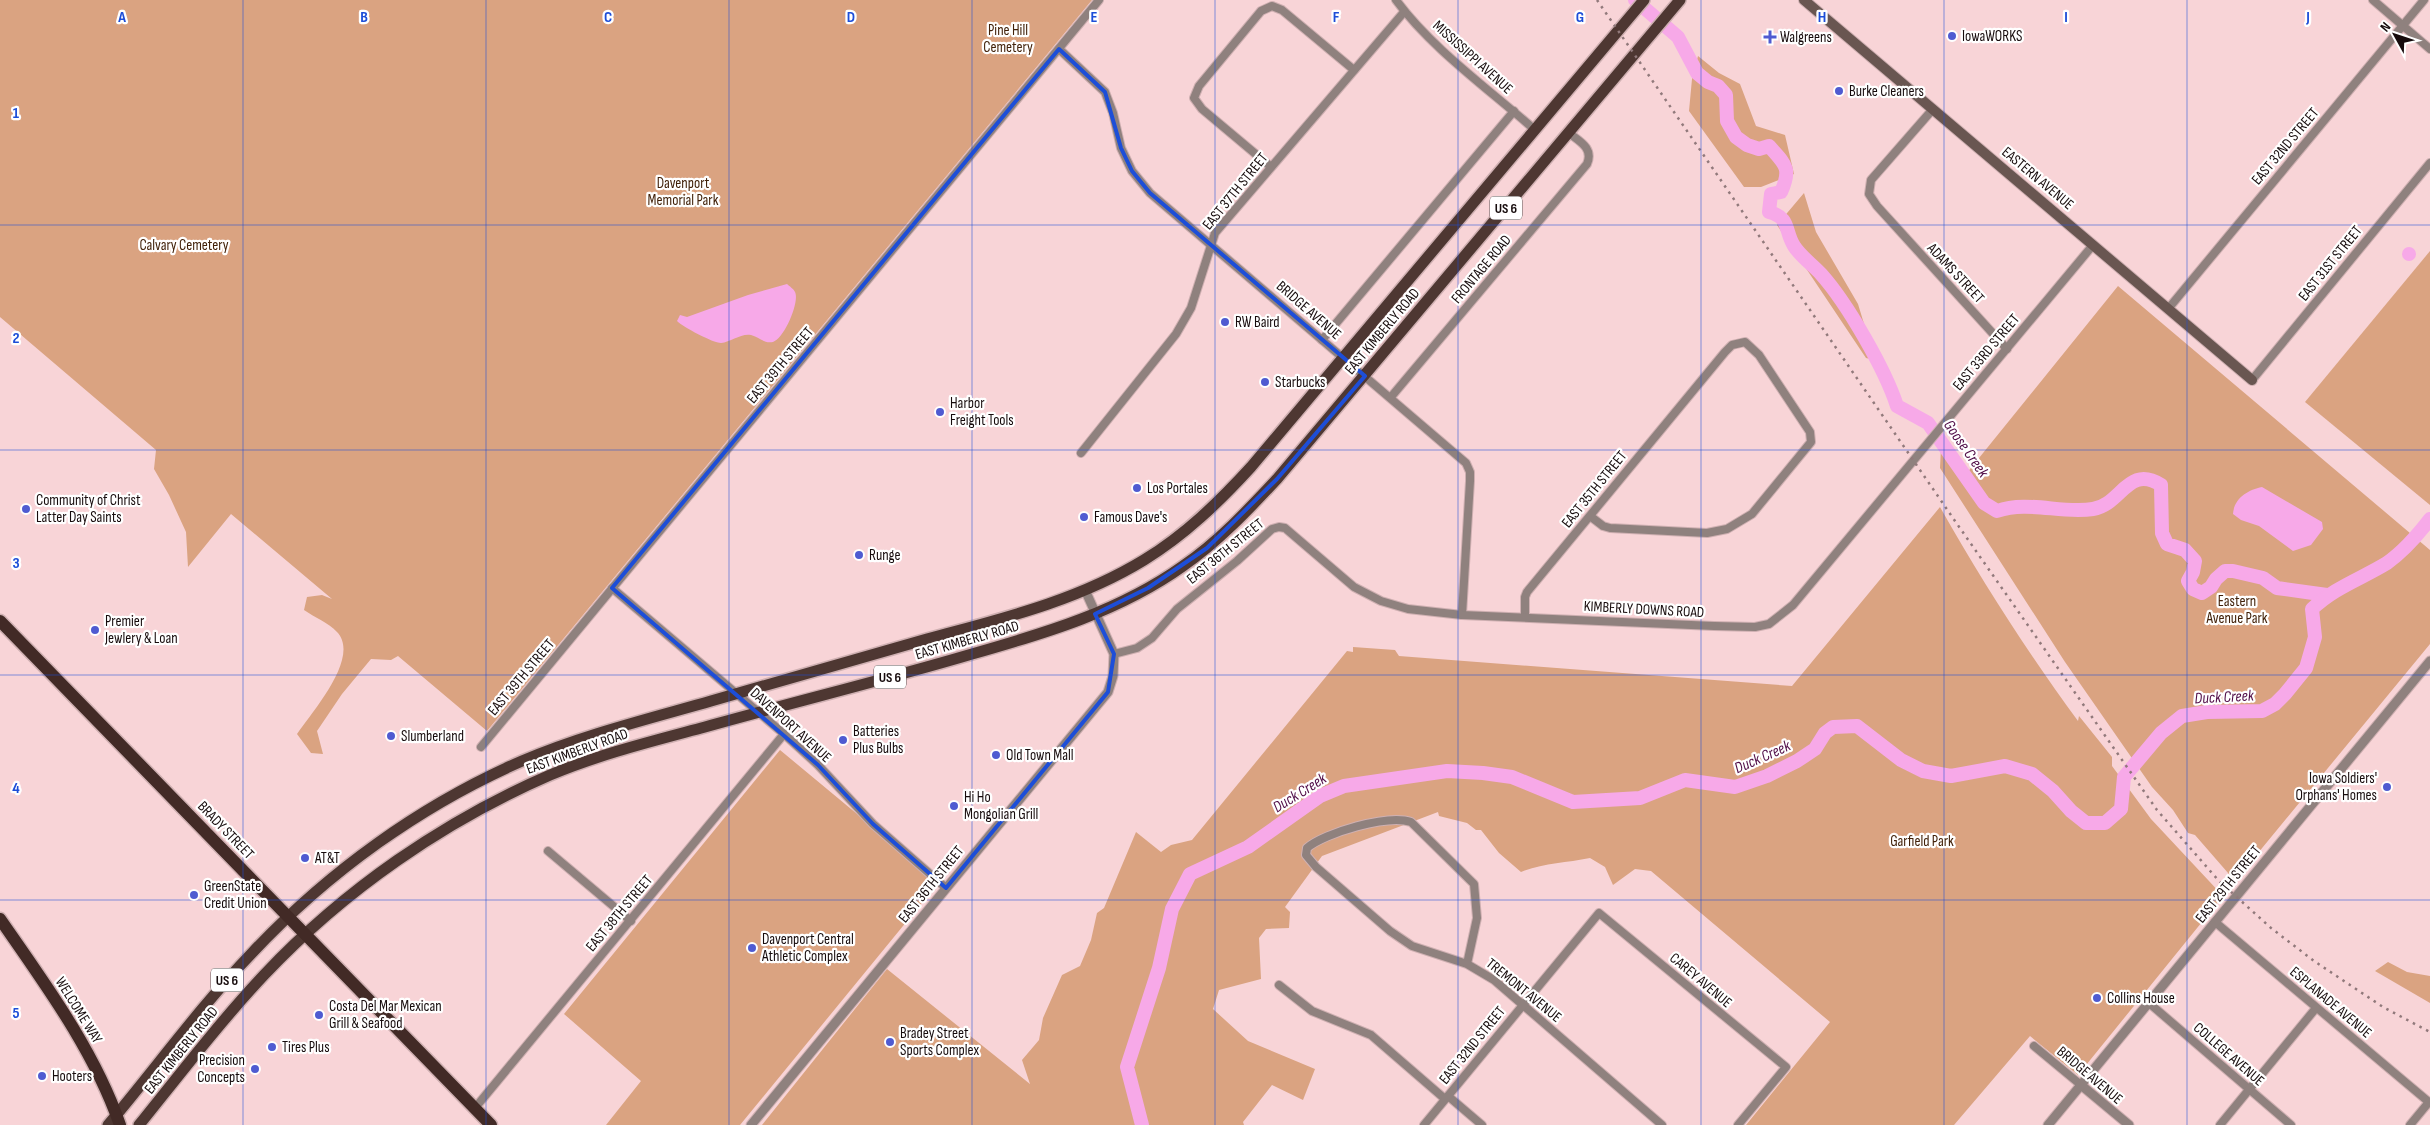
<svg xmlns="http://www.w3.org/2000/svg" width="2430" height="1125" font-family="'Sofia Sans Condensed',sans-serif">
<rect width="100%" height="100%" fill="#f8d4d7"/>
<g fill="#daa381">
<path d="M0,0H1092L487,731L398,656L391,660L371,659L342,694L317,731L323,754L311,753L297,734C312,712 361,657 337,632C329,623 314,617 304,610L307,597L322,595L332,599L231,514L188,567L186,532L169,495L154,469L156,450L0,317Z"/>
<path d="M1698,56L1719,73L1740,84L1756,126L1785,135L1794,174L1761,187H1744L1689,111L1692,79Z"/>
<path d="M1804,193L1816,232L1858,304L1875,360L1866,358L1777,225Z"/>
<path d="M2430,251V505L2305,402Z"/>
<path d="M2118,286L2430,550V644L2235,881L2195,835L2188,833L2173,810L2152,787L2065,662L1940,468L1941,448L1962,479Z"/>
<path d="M1940,507C1981,580 2028,653 2078,721L2079,716L2112,757V766L2151,819L2223,896L2078,1075L2030,1036L1954,1125H1746L1830,1022L1651,871L1635,869L1613,885L1605,867L1590,858C1566,863 1543,863 1521,872L1499,853L1481,830H1476L1467,823L1439,816L1438,812L1322,856L1285,907L1290,912L1289,928L1266,929L1259,938L1261,979L1219,990L1213,1009L1248,1041L1315,1069L1303,1100L1272,1085L1243,1122L1244,1125H762L887,969L1030,1084L1022,1060L1039,1040L1043,1018L1062,975L1080,966L1091,940L1097,913L1104,908L1136,832L1161,852L1171,845L1192,840L1347,651L1353,652V647L1395,650L1399,656L1792,686Z"/>
<path d="M780,750L939,882L740,1125H606L641,1081L564,1014Z"/>
<path d="M2388,962L2407,972L2430,976V1003L2375,971Z"/>
</g>
<g fill="#f7a9e8">
<circle cx="2409" cy="254" r="7"/>
<path d="M787,284C789,286 794,289 795,292C800,302 784,339 773,342C764,344 759,337 751,335C741,333 731,342 721,343C713,343 683,327 677,321L680,315L687,317L748,295Z"/>
<path d="M2262,487L2322,522L2323,529L2311,545L2293,551L2259,526L2241,520L2233,514C2234,498 2248,490 2262,487Z"/>
</g>
<g fill="none" stroke-linecap="round" stroke-linejoin="round">
<g stroke="#f7a9e8" stroke-width="14">
<path d="M1635,0L1678,37L1697,73L1708,82L1718,86L1726,95L1727,121L1736,137L1747,145L1759,149L1769,146C1785,164 1792,168 1781,192L1771,194L1769,212C1791,218 1784,230 1794,246C1801,257 1812,264 1821,274C1847,303 1885,369 1897,406L1928,423L1984,503L1997,511C2028,500 2061,514 2093,509C2121,505 2128,464 2161,485L2162,533L2167,544L2185,550L2195,561L2193,572L2188,581L2193,589L2202,593L2211,587L2216,579L2225,571H2233L2263,578L2277,588L2327,595"/>
<path d="M1142,1125L1127,1067L1159,968L1172,909L1190,874L1248,847L1320,796L1344,786L1447,771L1483,773L1512,777L1573,802L1640,798L1685,780L1735,787L1767,776L1797,761L1815,749L1825,733L1833,727L1857,726L1901,760L1923,771L1951,776L2005,766L2032,774L2053,791L2071,811L2086,823H2105L2121,809L2124,777L2161,733L2182,716L2207,712L2262,711L2275,704L2285,694L2306,668L2315,637L2312,609C2335,587 2361,579 2387,563C2404,551 2417,536 2430,519"/>
</g>
<defs>
<g id="minor">
<path d="M1396,0C1431,48 1490,90 1535,130"/>
<path d="M2373,0L2430,49"/>
<path d="M1059,49L1105,92L1113,113L1121,148L1132,171L1150,193L1466,463L1470,472V481L1462,615"/>
<path d="M1933,109L1871,180L1869,194L1877,206L2007,349"/>
<path d="M1271,167L1202,109L1194,98L1199,86L1261,11L1272,6L1282,10L1354,70"/>
<path d="M2168,309L2424,0"/>
<path d="M1322,340L1514,111"/>
<path d="M2252,380L2430,163"/>
<path d="M1391,397L1587,164C1594,148 1579,141 1569,133"/>
<path d="M1081,453L1176,334L1191,308L1215,233L1404,12"/>
<path d="M612,588L784,734L818,765L873,824L946,888"/>
<path d="M1525,617V597L1527,592L1725,352L1732,345L1745,342L1759,355L1810,432L1811,442L1752,514L1727,529L1707,533L1610,528L1603,526L1590,516"/>
<path d="M1114,654L1137,648L1152,638L1177,609L1237,561L1272,529L1279,527L1285,528L1354,587L1381,601L1408,609L1462,615L1714,626L1755,627L1769,624L1793,605L2093,245"/>
<path d="M481,747L1099,0"/>
<path d="M548,851L631,921"/>
<path d="M2215,922L2430,1103"/>
<path d="M1467,964L1477,918L1474,884L1411,822C1388,814 1324,833 1307,848L1306,855L1316,867L1390,931L1412,946L1467,964L1494,980L1662,1125"/>
<path d="M1279,985L1312,1011L1371,1035L1445,1099"/>
<path d="M2149,1003L2291,1125"/>
<path d="M2034,1046L2081,1085"/>
<path d="M1448,1096L1482,1125"/>
<path d="M475,1108L784,734"/>
<path d="M1424,1125L1599,913L1786,1067L1738,1125"/>
<path d="M2220,1125L2316,1008"/>
<path d="M2410,1125L2429,1102"/>
</g>
<g id="tertiary">
<path d="M2081,1085L2129,1125"/>
<path d="M751,1125L1108,692L1113,676L1114,654L1085,590"/>
<path d="M2048,1125L2430,661"/>
</g>
<path id="secondary" d="M1804,0L2252,380"/>
<g id="primary">
<path d="M108,1125C156,1068 200,1007 252,953C328,872 421,805 522,761C583,735 648,719 711,701C783,681 855,659 927,639C1001,619 1077,601 1144,560C1185,535 1219,502 1251,467L1644,0"/>
<path d="M139,1125C180,1074 220,1022 264,975C344,890 444,821 550,775C600,754 653,741 705,727C794,702 884,680 972,654C1046,633 1120,611 1183,566C1218,542 1248,510 1277,479L1680,0"/>
</g>
<g id="trunk">
<path d="M0,621L491,1125"/>
<path d="M0,919C45,984 94,1050 120,1125"/>
</g>
</defs>
<use href="#minor" stroke="#cfb0b2" stroke-width="10"/>
<use href="#tertiary" stroke="#cfb0b2" stroke-width="11"/>
<use href="#secondary" stroke="#cfb0b2" stroke-width="12"/>
<use href="#primary" stroke="#cfb0b2" stroke-width="14"/>
<use href="#trunk" stroke="#cfb0b2" stroke-width="15"/>
<use href="#minor" stroke="#8f817e" stroke-width="8"/>
<use href="#tertiary" stroke="#8f817e" stroke-width="9"/>
<use href="#secondary" stroke="#695651" stroke-width="10"/>
<use href="#primary" stroke="#4e3732" stroke-width="11"/>
<use href="#trunk" stroke="#422a26" stroke-width="12"/>
<path stroke="#91797b" stroke-width="2.5" stroke-dasharray="2.5 5" stroke-linecap="butt" d="M1597,0L1955,521L2157,810L2219,881L2271,928L2314,961L2383,1007L2430,1032"/>
</g>
<path fill="none" stroke="#1d4ed8" stroke-width="4" stroke-linejoin="round" d="M1059,49L1105,92L1121,148L1132,171L1150,193L1365,376L1277,479L1207,548L1148,588L1095,614L1114,654L1108,692L946,888L873,824L818,765L612,588Z"/>
<path fill="none" stroke="#1d4ed8" stroke-width="1" stroke-opacity="0.55" d="M243,0V1125M486,0V1125M729,0V1125M972,0V1125M1215,0V1125M1458,0V1125M1701,0V1125M1944,0V1125M2187,0V1125M0,225H2430M0,450H2430M0,675H2430M0,900H2430"/>
<g fill="#4f5bd1" stroke="#fff" stroke-width="2">
<circle cx="1952" cy="36" r="5"/>
<path d="M1767.5 29.5h5v5h5v5h-5v5h-5v-5h-5v-5h5z"/>
<circle cx="1839" cy="91" r="5"/>
<circle cx="1225" cy="322" r="5"/>
<circle cx="1265" cy="382" r="5"/>
<circle cx="940" cy="412" r="5"/>
<circle cx="1137" cy="488" r="5"/>
<circle cx="26" cy="509" r="5"/>
<circle cx="1084" cy="517" r="5"/>
<circle cx="859" cy="555" r="5"/>
<circle cx="95" cy="630" r="5"/>
<circle cx="391" cy="736" r="5"/>
<circle cx="843" cy="740" r="5"/>
<circle cx="996" cy="755" r="5"/>
<circle cx="2387" cy="787" r="5"/>
<circle cx="954" cy="806" r="5"/>
<circle cx="305" cy="858" r="5"/>
<circle cx="194" cy="895" r="5"/>
<circle cx="752" cy="948" r="5"/>
<circle cx="2097" cy="998" r="5"/>
<circle cx="319" cy="1015" r="5"/>
<circle cx="890" cy="1042" r="5"/>
<circle cx="272" cy="1047" r="5"/>
<circle cx="255" cy="1069" r="5"/>
<circle cx="42" cy="1076" r="5"/>
</g>
<g text-anchor="middle" stroke-width="4.5" stroke-linejoin="round" paint-order="stroke">
<g fill="#fff" stroke="#5c5455" stroke-width="1">
<rect x="1490" y="196.5" width="32" height="23" rx="4"/>
<rect x="874" y="665.5" width="32" height="23" rx="4"/>
<rect x="211" y="968.5" width="32" height="23" rx="4"/>
</g>
<g font-size="14" font-weight="bold" fill="#160b0c">
<text x="1506" y="213">US 6</text>
<text x="890" y="682">US 6</text>
<text x="227" y="985">US 6</text>
</g>
<g font-size="15" fill="#412109" stroke="#fff">
<text x="1008" y="35">Pine Hill<tspan x="1008" dy="17">Cemetery</tspan></text>
<text x="683" y="188">Davenport<tspan x="683" dy="17">Memorial Park</tspan></text>
<text x="184" y="250">Calvary Cemetery</text>
<text x="2237" y="606">Eastern<tspan x="2237" dy="17">Avenue Park</tspan></text>
<text x="1922" y="846">Garfield Park</text>
</g>
<g font-size="15" fill="#160b0c" stroke="#fff" text-anchor="start">
<text x="1962" y="41">IowaWORKS</text>
<text x="1780" y="42">Walgreens</text>
<text x="1849" y="96">Burke Cleaners</text>
<text x="1235" y="327">RW Baird</text>
<text x="1275" y="387">Starbucks</text>
<text x="950" y="408">Harbor<tspan x="950" dy="17">Freight Tools</tspan></text>
<text x="1147" y="493">Los Portales</text>
<text x="36" y="505">Community of Christ<tspan x="36" dy="17">Latter Day Saints</tspan></text>
<text x="1094" y="522">Famous Dave's</text>
<text x="869" y="560">Runge</text>
<text x="105" y="626">Premier<tspan x="105" dy="17">Jewlery &amp; Loan</tspan></text>
<text x="853" y="736">Batteries<tspan x="853" dy="17">Plus Bulbs</tspan></text>
<text x="401" y="741">Slumberland</text>
<text x="1006" y="760">Old Town Mall</text>
<text x="2377" y="783" text-anchor="end">Iowa Soldiers'<tspan x="2377" dy="17">Orphans' Homes</tspan></text>
<text x="964" y="802">Hi Ho<tspan x="964" dy="17">Mongolian Grill</tspan></text>
<text x="315" y="863">AT&amp;T</text>
<text x="204" y="891">GreenState<tspan x="204" dy="17">Credit Union</tspan></text>
<text x="762" y="944">Davenport Central<tspan x="762" dy="17">Athletic Complex</tspan></text>
<text x="2107" y="1003">Collins House</text>
<text x="329" y="1011">Costa Del Mar Mexican<tspan x="329" dy="17">Grill &amp; Seafood</tspan></text>
<text x="900" y="1038">Bradey Street<tspan x="900" dy="17">Sports Complex</tspan></text>
<text x="282" y="1052">Tires Plus</text>
<text x="245" y="1065" text-anchor="end">Precision<tspan x="245" dy="17">Concepts</tspan></text>
<text x="52" y="1081">Hooters</text>
</g>
<g font-size="15" fill="#160b0c" stroke="#fff">
<text transform="translate(1473 57) rotate(42)" y="5">MISSISSIPPI AVENUE</text>
<text transform="translate(2285 146) rotate(-50)" y="5">EAST 32ND STREET</text>
<text transform="translate(2038 178) rotate(40)" y="5">EASTERN AVENUE</text>
<text transform="translate(1235 191) rotate(-51)" y="5">EAST 37TH STREET</text>
<text transform="translate(2330 263) rotate(-51)" y="5">EAST 31ST STREET</text>
<text transform="translate(1481 269) rotate(-50)" y="5">FRONTAGE ROAD</text>
<text transform="translate(1956 273) rotate(47)" y="5">ADAMS STREET</text>
<text transform="translate(1309 310) rotate(41)" y="5">BRIDGE AVENUE</text>
<text transform="translate(1382 331) rotate(-50)" y="5">EAST KIMBERLY ROAD</text>
<text transform="translate(1986 352) rotate(-50)" y="5">EAST 33RD STREET</text>
<text transform="translate(780 365) rotate(-50)" y="5">EAST 39TH STREET</text>
<text transform="translate(1594 489) rotate(-51)" y="5">EAST 35TH STREET</text>
<text transform="translate(1225 551) rotate(-39)" y="5">EAST 36TH STREET</text>
<text transform="translate(1644 609) rotate(3)" y="5">KIMBERLY DOWNS ROAD</text>
<text transform="translate(967 640) rotate(-16)" y="5">EAST KIMBERLY ROAD</text>
<text transform="translate(521 677) rotate(-50)" y="5">EAST 39TH STREET</text>
<text transform="translate(791 725) rotate(42)" y="5">DAVENPORT AVENUE</text>
<text transform="translate(577 751) rotate(-20)" y="5">EAST KIMBERLY ROAD</text>
<text transform="translate(226 830) rotate(46)" y="5">BRADY STREET</text>
<text transform="translate(931 884) rotate(-51)" y="5">EAST 36TH STREET</text>
<text transform="translate(2228 884) rotate(-51)" y="5">EAST 29TH STREET</text>
<text transform="translate(619 913) rotate(-50)" y="5">EAST 38TH STREET</text>
<text transform="translate(1701 980) rotate(40)" y="5">CAREY AVENUE</text>
<text transform="translate(1524 990) rotate(39)" y="5">TREMONT AVENUE</text>
<text transform="translate(2331 1002) rotate(40)" y="5">ESPLANADE AVENUE</text>
<text transform="translate(79 1010) rotate(58)" y="5">WELCOME WAY</text>
<text transform="translate(1472 1045) rotate(-51)" y="5">EAST 32ND STREET</text>
<text transform="translate(181 1050) rotate(-51)" y="5">EAST KIMBERLY ROAD</text>
<text transform="translate(2229 1054) rotate(41)" y="5">COLLEGE AVENUE</text>
<text transform="translate(2090 1075) rotate(40)" y="5">BRIDGE AVENUE</text>
</g>
<g font-size="16" font-style="italic" fill="#510d48" stroke="#fff">
<text transform="translate(1967 448) rotate(55)" y="6">Goose Creek</text>
<text transform="translate(2224 696) rotate(-3)" y="6">Duck Creek</text>
<text transform="translate(1762 756) rotate(-24)" y="6">Duck Creek</text>
<text transform="translate(1299 792) rotate(-32)" y="6">Duck Creek</text>
</g>
</g>
<g font-size="16" text-anchor="middle" font-weight="bold" fill="#1d4ed8" stroke="#fff" stroke-width="4.5" stroke-linejoin="round" paint-order="stroke">
<text x="122" y="22">A</text>
<text x="364" y="22">B</text>
<text x="608" y="22">C</text>
<text x="851" y="22">D</text>
<text x="1094" y="22">E</text>
<text x="1336" y="22">F</text>
<text x="1580" y="22">G</text>
<text x="1822" y="22">H</text>
<text x="2066" y="22">I</text>
<text x="2308" y="22">J</text>
<text x="16" y="118">1</text>
<text x="16" y="343">2</text>
<text x="16" y="568">3</text>
<text x="16" y="793">4</text>
<text x="16" y="1018">5</text>
</g>
<g transform="translate(2395 35) rotate(310)" stroke="#ffffff" stroke-width="4" paint-order="stroke">
<path d="M0-4L9 19L0 12L-9 19Z" fill="#160b0c"/>
<text y="-8" font-size="14" font-weight="bold" text-anchor="middle" fill="#160b0c">N</text>
</g>
</svg>
